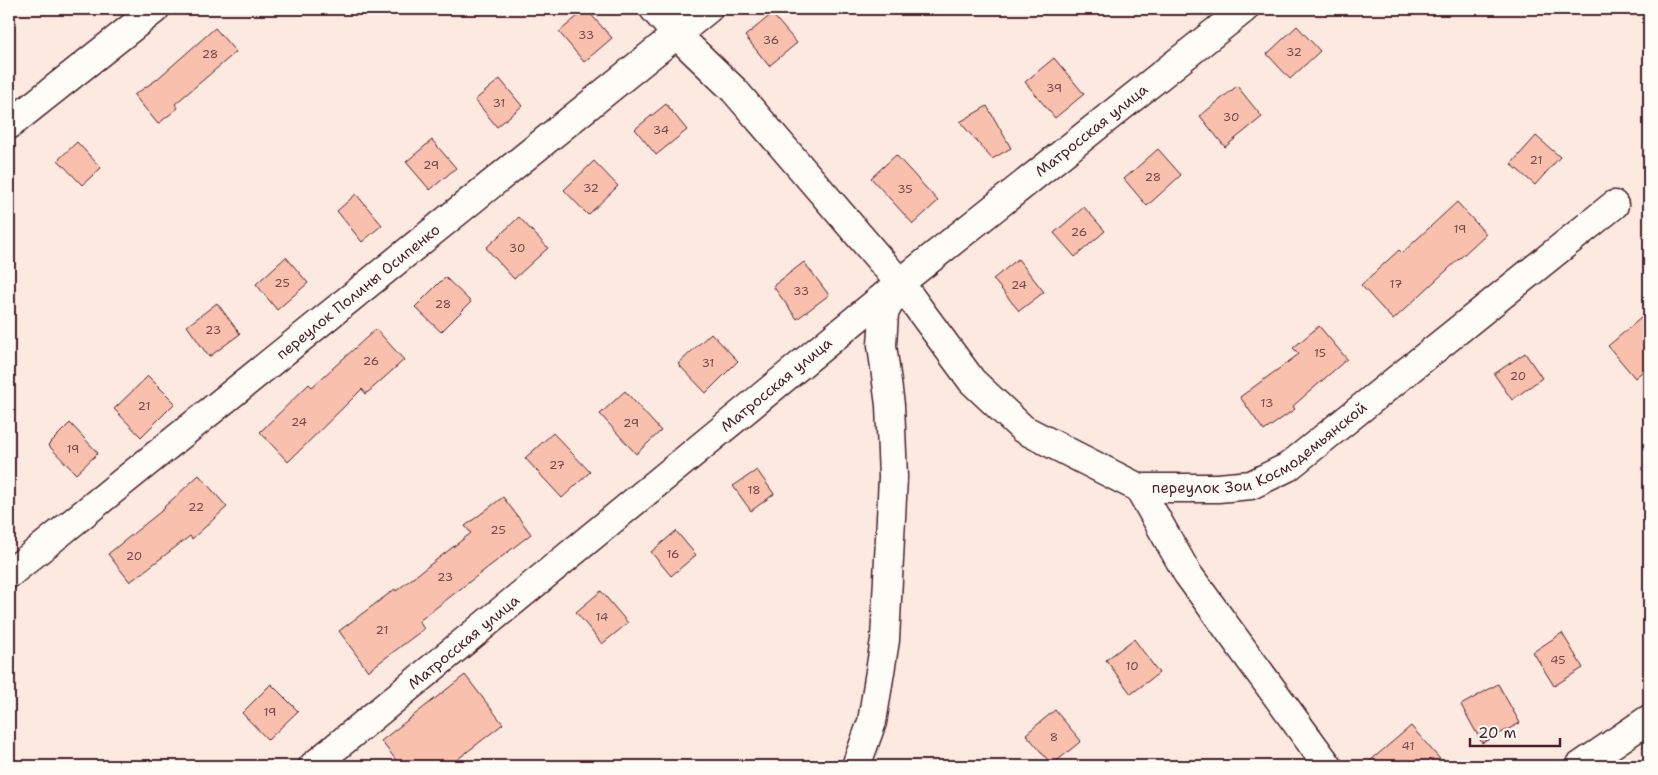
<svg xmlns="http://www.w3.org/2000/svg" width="1658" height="775" font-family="'Shantell Sans',sans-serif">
<rect width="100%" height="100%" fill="#fceae1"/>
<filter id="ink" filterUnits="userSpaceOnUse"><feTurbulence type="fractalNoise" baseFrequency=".02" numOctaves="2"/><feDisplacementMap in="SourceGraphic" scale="10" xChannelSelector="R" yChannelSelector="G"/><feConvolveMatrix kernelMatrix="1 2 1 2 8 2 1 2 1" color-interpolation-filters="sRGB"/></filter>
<g filter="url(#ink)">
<g fill="#f8c0ad" stroke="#4a1f2b">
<path d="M586,9L612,38L584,62L559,32Z"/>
<path d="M772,14L797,43L769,66L745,36Z"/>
<path d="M1297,26L1320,51L1290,79L1267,54Z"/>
<path d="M215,28L236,52L175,104L178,108L158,124L134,95L156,80Z"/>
<path d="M1054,58L1084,94L1055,118L1025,82Z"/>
<path d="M500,79L522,106L497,127L475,100Z"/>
<path d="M1237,86L1262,117L1225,147L1200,116Z"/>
<path d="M666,104L687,130L656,155L635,129Z"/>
<path d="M987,106L1011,148L992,159L960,122Z"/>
<path d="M1536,136L1560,157L1535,185L1511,164Z"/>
<path d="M432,140L456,168L430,190L406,162Z"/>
<path d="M77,142L101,168L82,185L58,160Z"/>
<path d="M1158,149L1181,175L1147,206L1124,179Z"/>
<path d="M896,155L938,201L913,224L871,178Z"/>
<path d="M594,161L618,186L588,215L564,190Z"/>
<path d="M356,194L382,225L362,242L337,211Z"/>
<path d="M1457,202L1486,234L1393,320L1361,285L1399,250L1402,253Z"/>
<path d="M1084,207L1105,231L1075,257L1054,233Z"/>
<path d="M519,217L548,248L514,279L486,248Z"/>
<path d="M286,257L308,283L277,310L256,284Z"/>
<path d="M1018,259L1044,292L1019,311L993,279Z"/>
<path d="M804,262L829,295L797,319L773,286Z"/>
<path d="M445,277L471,302L441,332L415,307Z"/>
<path d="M217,303L240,334L209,357L187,326Z"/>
<path d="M1649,311V366L1635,378L1608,346Z"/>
<path d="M1319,326L1347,359L1293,406L1295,409L1264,431L1240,397L1299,354L1293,348Z"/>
<path d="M376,329L404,360L366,394L362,389L288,462L260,432L309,384L312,387Z"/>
<path d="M711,333L738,361L706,393L678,364Z"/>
<path d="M1525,353L1542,378L1512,400L1494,374Z"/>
<path d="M148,376L175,403L141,437L114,409Z"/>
<path d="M625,391L661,431L636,454L600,414Z"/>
<path d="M70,423L98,453L76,474L48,445Z"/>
<path d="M553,433L590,472L562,498L525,458Z"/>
<path d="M757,470L774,494L751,511L733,486Z"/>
<path d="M199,475L227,507L192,539L190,536L130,582L108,554L165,508L164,507Z"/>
<path d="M503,497L531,534L419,621L424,629L368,671L339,631L395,589L396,591L471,533L465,526Z"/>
<path d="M676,531L696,555L671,576L651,552Z"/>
<path d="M601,591L628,623L602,644L576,612Z"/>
<path d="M1562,633L1583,668L1554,686L1533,652Z"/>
<path d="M1134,639L1159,673L1131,694L1106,660Z"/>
<path d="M465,675L503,724L449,766H401L381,741Z"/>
<path d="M271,684L298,711L268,740L242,713Z"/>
<path d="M1498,684L1520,723L1482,743L1461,705Z"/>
<path d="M1055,710L1081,741L1052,765L1026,734Z"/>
<path d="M1411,726L1446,766H1364Z"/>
</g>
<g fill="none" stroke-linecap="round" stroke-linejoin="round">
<defs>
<g id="minor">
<path d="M654,9L677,35L734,90L900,283L884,313L882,345L890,405L893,477L885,640L872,722L856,766"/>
<path d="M9,125L155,9"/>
<path d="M900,283L972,381L1023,429L1139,488"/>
<path id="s1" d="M9,574L708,9"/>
<path id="s2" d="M313,766L900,283L1244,9"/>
<path id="s3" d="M1328,766L1187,573L1139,488H1218L1251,485L1288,467L1614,205"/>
<path d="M1580,766L1649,719"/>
</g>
</defs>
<use href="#minor" stroke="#4a1f2b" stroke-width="31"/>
<use href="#minor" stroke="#fdfcf7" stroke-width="28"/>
</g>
</g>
<g text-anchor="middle" stroke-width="4" stroke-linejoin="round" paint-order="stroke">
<g font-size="12" fill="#76474c">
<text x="586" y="39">33</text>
<text x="771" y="44">36</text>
<text x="1294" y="56">32</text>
<text x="210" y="58">28</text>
<text x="1054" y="92">39</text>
<text x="499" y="107">31</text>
<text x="1231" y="121">30</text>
<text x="661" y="134">34</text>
<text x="1536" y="164">21</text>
<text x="431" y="169">29</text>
<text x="1153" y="181">28</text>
<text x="591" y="192">32</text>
<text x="905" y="193">35</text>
<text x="1460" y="233">19</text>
<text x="1079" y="236">26</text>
<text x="517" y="252">30</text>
<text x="282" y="287">25</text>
<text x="1396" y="288">17</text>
<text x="1019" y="289">24</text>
<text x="801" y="295">33</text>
<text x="443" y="308">28</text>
<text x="213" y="334">23</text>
<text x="1320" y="357">15</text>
<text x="371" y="365">26</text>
<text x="708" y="367">31</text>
<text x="1518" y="380">20</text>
<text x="1267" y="407">13</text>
<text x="144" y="410">21</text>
<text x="299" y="426">24</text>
<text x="631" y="427">29</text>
<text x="73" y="453">19</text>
<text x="557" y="469">27</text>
<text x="754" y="494">18</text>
<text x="196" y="511">22</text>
<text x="498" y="534">25</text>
<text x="673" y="558">16</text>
<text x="134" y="560">20</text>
<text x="445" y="581">23</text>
<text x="602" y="621">14</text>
<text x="382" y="634">21</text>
<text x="1558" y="664">45</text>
<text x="1132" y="670">10</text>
<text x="270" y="716">19</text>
<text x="1054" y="741">8</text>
<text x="1408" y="750">41</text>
</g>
<g font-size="15" fill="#4a1f2b" stroke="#fdfcf7">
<text dy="5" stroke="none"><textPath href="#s2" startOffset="1005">Матросская улица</textPath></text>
<text dy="5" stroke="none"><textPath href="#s1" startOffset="449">переулок Полины Осипенко</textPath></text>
<text dy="5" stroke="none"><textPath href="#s2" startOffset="600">Матросская улица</textPath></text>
<text dy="5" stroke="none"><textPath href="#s3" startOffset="469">переулок Зои Космодемьянской</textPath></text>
<text dy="5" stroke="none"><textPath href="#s2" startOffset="195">Матросская улица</textPath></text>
</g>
</g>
<rect width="1658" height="775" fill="none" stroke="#fdfcf7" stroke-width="30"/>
<rect x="15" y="15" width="1628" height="745" fill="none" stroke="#4a1f2b" stroke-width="2" filter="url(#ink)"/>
<path d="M1470 738v8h90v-8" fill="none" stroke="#4a1f2b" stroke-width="2.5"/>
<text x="1478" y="738" font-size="15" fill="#4a1f2b" stroke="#fdfcf7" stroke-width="4" paint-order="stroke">20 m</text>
</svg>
